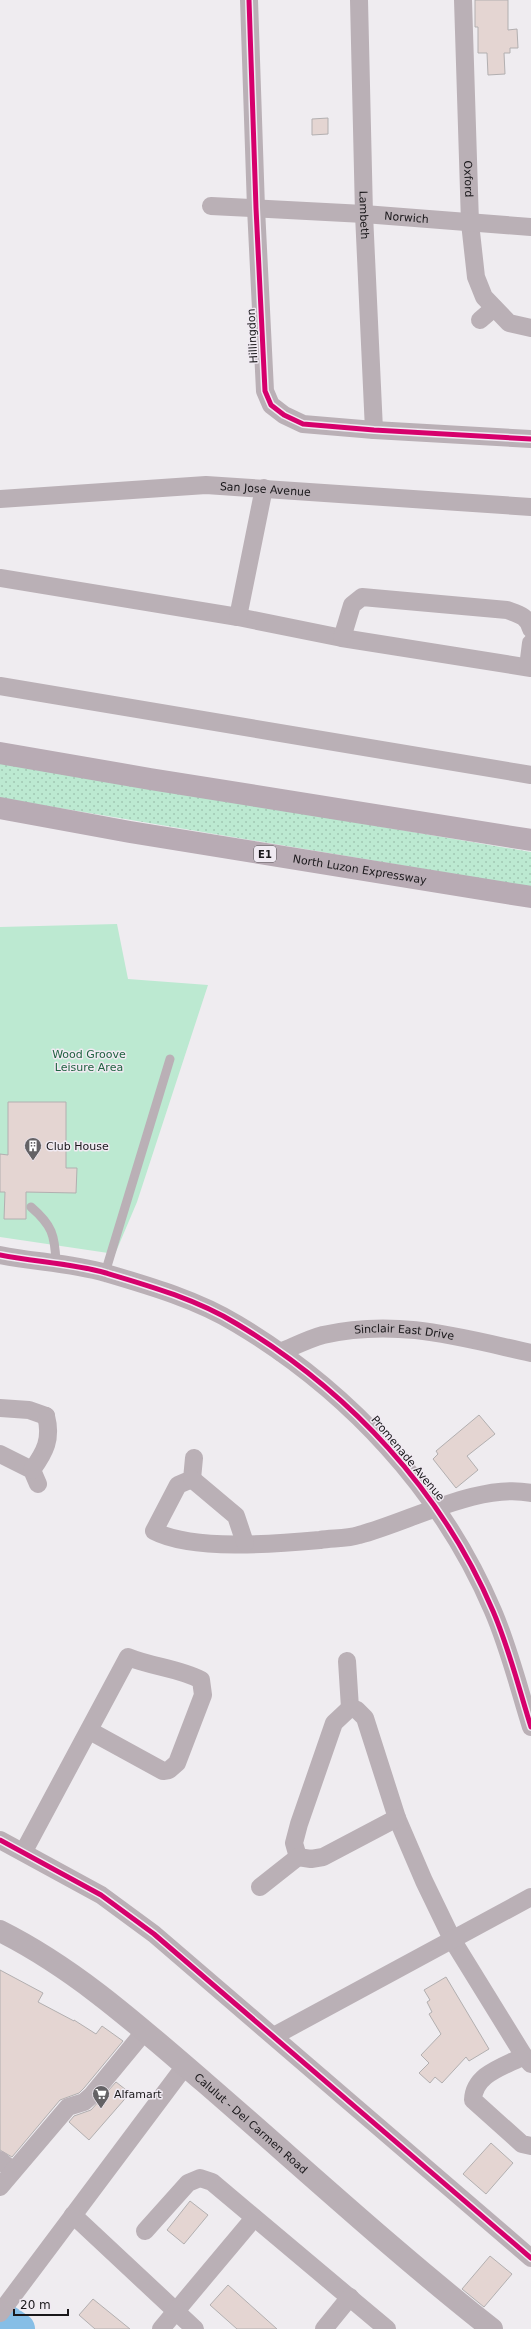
<svg xmlns="http://www.w3.org/2000/svg" width="531" height="2329" font-family="'DejaVu Sans',sans-serif">
<defs>
<pattern id="grass-dots" width="8" height="8" patternUnits="userSpaceOnUse"><rect width="8" height="8" fill="#bce9d1"/><path d="M2 2h.1M6 6h.1" fill="none" stroke="#a1c7b3" stroke-width="1.8" stroke-linecap="round"/></pattern>
</defs>
<rect width="100%" height="100%" fill="#efecf0"/>
<path fill="url(#grass-dots)" d="M0,762L531,852V887L0,798Z"/>
<path fill="#bce9d1" d="M117,924L128,979L208,985L137,1202L115,1254L0,1237V927Z"/>
<g fill="none" stroke-linecap="round" stroke-linejoin="round">
<path stroke="#86bee6" stroke-width="32" d="M0,2316L19,2329"/>
</g>
<g fill="#e4d5d2" stroke="#b2afb0">
<path d="M475,0H508V30L517,29L518,48H510V53H504L505,74L488,75L487,53H478V27H475Z"/>
<path d="M328,118V134L312,135V119Z"/>
<path d="M8,1102H66V1168H77L76,1193L26,1192V1219H4L5,1192H0V1154L8,1155Z"/>
<path d="M479,1415L495,1434L467,1456L478,1470L456,1488L433,1459L438,1454L436,1451Z"/>
<path d="M0,1970L43,1993L38,2002L74,2021V2020L96,2034L102,2026L123,2041L84,2088L79,2093L60,2100L12,2157L0,2150Z"/>
<path d="M446,1977L489,2049L469,2061L466,2057L442,2083L435,2077L430,2083L419,2073L429,2063L421,2055L441,2034L429,2014L432,2012L427,2002L430,2000L424,1990Z"/>
<path d="M116,2082L130,2093L89,2140L69,2122L74,2116L91,2110Z"/>
<path d="M491,2143L513,2163L486,2194L463,2174Z"/>
<path d="M190,2201L208,2215L184,2244L167,2230Z"/>
<path d="M490,2256L512,2274L484,2307L462,2289Z"/>
<path d="M228,2285L277,2329H237L210,2305Z"/>
<path d="M93,2299L130,2329H95L79,2315Z"/>
</g>
<g fill="none" stroke-linecap="round" stroke-linejoin="round">
<g stroke="#bab0b6" stroke-width="9">
<path d="M31,1207C52,1225 55,1235 56,1263"/>
<path d="M105,1273L170,1059"/>
</g>
<g stroke="#bab0b6" stroke-width="18">
<path d="M249,0L256,208L265,391L271,405L284,415L303,424L374,430L531,439"/>
<path id="s1" d="M359,0L364,214L374,430"/>
<path id="s2" d="M463,0L470,223L476,277L484,297L509,323L531,328"/>
<path id="s3" d="M211,206L364,214L531,227"/>
<path d="M480,320L494,308"/>
<path id="s4" d="M0,499L206,485L531,507"/>
<path d="M0,578L238,617L342,638L531,668"/>
<path d="M238,617L264,488"/>
<path d="M342,638L352,605L362,597L507,610C518,614 528,616 531,629"/>
<path d="M528,667L531,643"/>
<path d="M0,686L531,775"/>
<path d="M0,1255C35,1262 71,1263 106,1273C150,1286 198,1300 237,1324C349,1391 442,1491 493,1611C509,1648 519,1689 531,1727"/>
<path id="s5" d="M280,1352C293,1347 308,1339 323,1335C397,1318 459,1337 531,1353"/>
<path d="M0,1408L29,1410L46,1416"/>
<path d="M0,1454L32,1470L38,1484"/>
<path d="M194,1458L192,1479L178,1485L154,1531C192,1551 277,1544 320,1540C332,1538 347,1539 359,1535C409,1522 480,1482 531,1493"/>
<path d="M32,1470C45,1452 52,1439 46,1416"/>
<path d="M192,1479L236,1516L245,1543"/>
<path d="M347,1661L350,1708"/>
<path d="M0,1840L101,1895L154,1934L531,2258"/>
<path d="M24,1851L128,1657C152,1667 179,1668 201,1680L203,1695L177,1763L169,1770L163,1771L90,1731"/>
<path d="M298,1857L294,1843L299,1824L334,1723L350,1708L357,1710L365,1718L397,1818L424,1881L453,1941L524,2056L531,2064"/>
<path d="M260,1887L298,1857L311,1859L323,1857L397,1818"/>
<path d="M274,2036L531,1897"/>
<path d="M524,2056C503,2067 474,2074 473,2100L522,2144L531,2146"/>
<path d="M0,2160L13,2171"/>
<path d="M0,2187L68,2107L84,2102L92,2095L144,2032"/>
<path d="M73,2215L195,2329"/>
<path d="M145,2231L188,2183L200,2178L212,2182L387,2329"/>
<path d="M0,2313L185,2066"/>
<path d="M161,2329L254,2218"/>
<path d="M324,2329L350,2297"/>
</g>
<path stroke="#b9afb5" stroke-width="22" id="s6" d="M0,1931C76,1969 140,2027 204,2082C300,2165 393,2251 492,2329"/>
<g stroke="#b8abb4" stroke-width="22">
<path d="M0,753L150,779L531,840"/>
<path id="s7" d="M0,808L130,832L531,897"/>
</g>
<defs>
<g id="cycleway">
<path d="M249,0L256,208L265,391L271,405L284,415L303,424L374,430L531,439"/>
<path d="M0,1255C35,1262 71,1263 106,1273C150,1286 198,1300 237,1324C349,1391 442,1491 493,1611C509,1648 519,1689 531,1727"/>
<path d="M0,1840L101,1895L154,1934L531,2258"/>
</g>
</defs>
<use href="#cycleway" stroke="#f0eaf2" stroke-width="8"/>
<use href="#cycleway" stroke="#d6006c" stroke-width="5"/>
</g>
<defs>
<symbol id="building-pin" viewBox="-11 -11 22 30"><path d="M0 17L-7.5 6A9.5 9.5 0 1 1 7.5 6Z" fill="#646265" stroke="#f0eaf2"/><path d="M-4-6H4V6H1V3H-1V6H-4ZM-2.5-4.3h1.7v1.8h-1.7ZM.8-4.3h1.7v1.8H.8ZM-2.5-1h1.7V.8h-1.7ZM.8-1h1.7V.8H.8Z" fill="#fff"/></symbol>
<symbol id="supermarket-pin" viewBox="-11 -11 22 30"><path d="M0 17L-7.5 6A9.5 9.5 0 1 1 7.5 6Z" fill="#646265" stroke="#f0eaf2"/><path d="M-6-5.5h2.5l.6 2H6L4.5 2H-2.5L-4.4-4H-6ZM-1.5 3.2a1.3 1.3 0 1 0 .1 0ZM3 3.2a1.3 1.3 0 1 0 .1 0Z" fill="#fff"/></symbol>
</defs>
<g fill-rule="evenodd">
<use href="#building-pin" x="23" y="1136" width="20" height="27"/>
<use href="#supermarket-pin" x="91" y="2084" width="20" height="27"/>
</g>
<g text-anchor="middle" stroke-width="3" stroke-linejoin="round" paint-order="stroke">
<rect fill="#f0eaf2" stroke="#5a565b" stroke-width="1" x="254" y="846" width="22" height="16" rx="3"/>
<g font-size="10" font-weight="bold" fill="#19171a">
<text x="265" y="858">E1</text>
</g>
<g font-size="11" fill="#19171a" stroke="#f0eaf2">
<text dy="4" stroke="none"><textPath href="#s2" startOffset="179">Oxford</textPath></text>
<text dy="4" stroke="none"><textPath href="#s1" startOffset="215">Lambeth</textPath></text>
<text dy="4" stroke="none"><textPath href="#s3" startOffset="196">Norwich</textPath></text>
<text transform="translate(252 336) rotate(-93)" y="4">Hillingdon</text>
<text dy="4" stroke="none"><textPath href="#s4" startOffset="266">San Jose Avenue</textPath></text>
<text dy="4" stroke="none"><textPath href="#s7" startOffset="365">North Luzon Expressway</textPath></text>
<text dy="4" stroke="none"><textPath href="#s5" startOffset="128">Sinclair East Drive</textPath></text>
<text transform="translate(408 1458) rotate(50)" y="4">Promenade Avenue</text>
<text dy="4" stroke="none"><textPath href="#s6" startOffset="317">Calulut - Del Carmen Road</textPath></text>
</g>
<g font-size="11" fill="#206241" stroke="#f0eaf2">
<text x="89" y="1058">Wood Groove<tspan x="89" dy="13">Leisure Area</tspan></text>
</g>
<g font-size="11" fill="#19171a" stroke="#f0eaf2" text-anchor="start">
<text x="46" y="1150">Club House</text>
<text x="114" y="2098">Alfamart</text>
</g>
</g>
<path d="M14 2309v6h54v-6" fill="none" stroke="#19171a" stroke-width="2"/>
<text x="20" y="2309" font-size="12" fill="#19171a" stroke="#f0eaf2" stroke-width="3" paint-order="stroke">20 m</text>
</svg>
